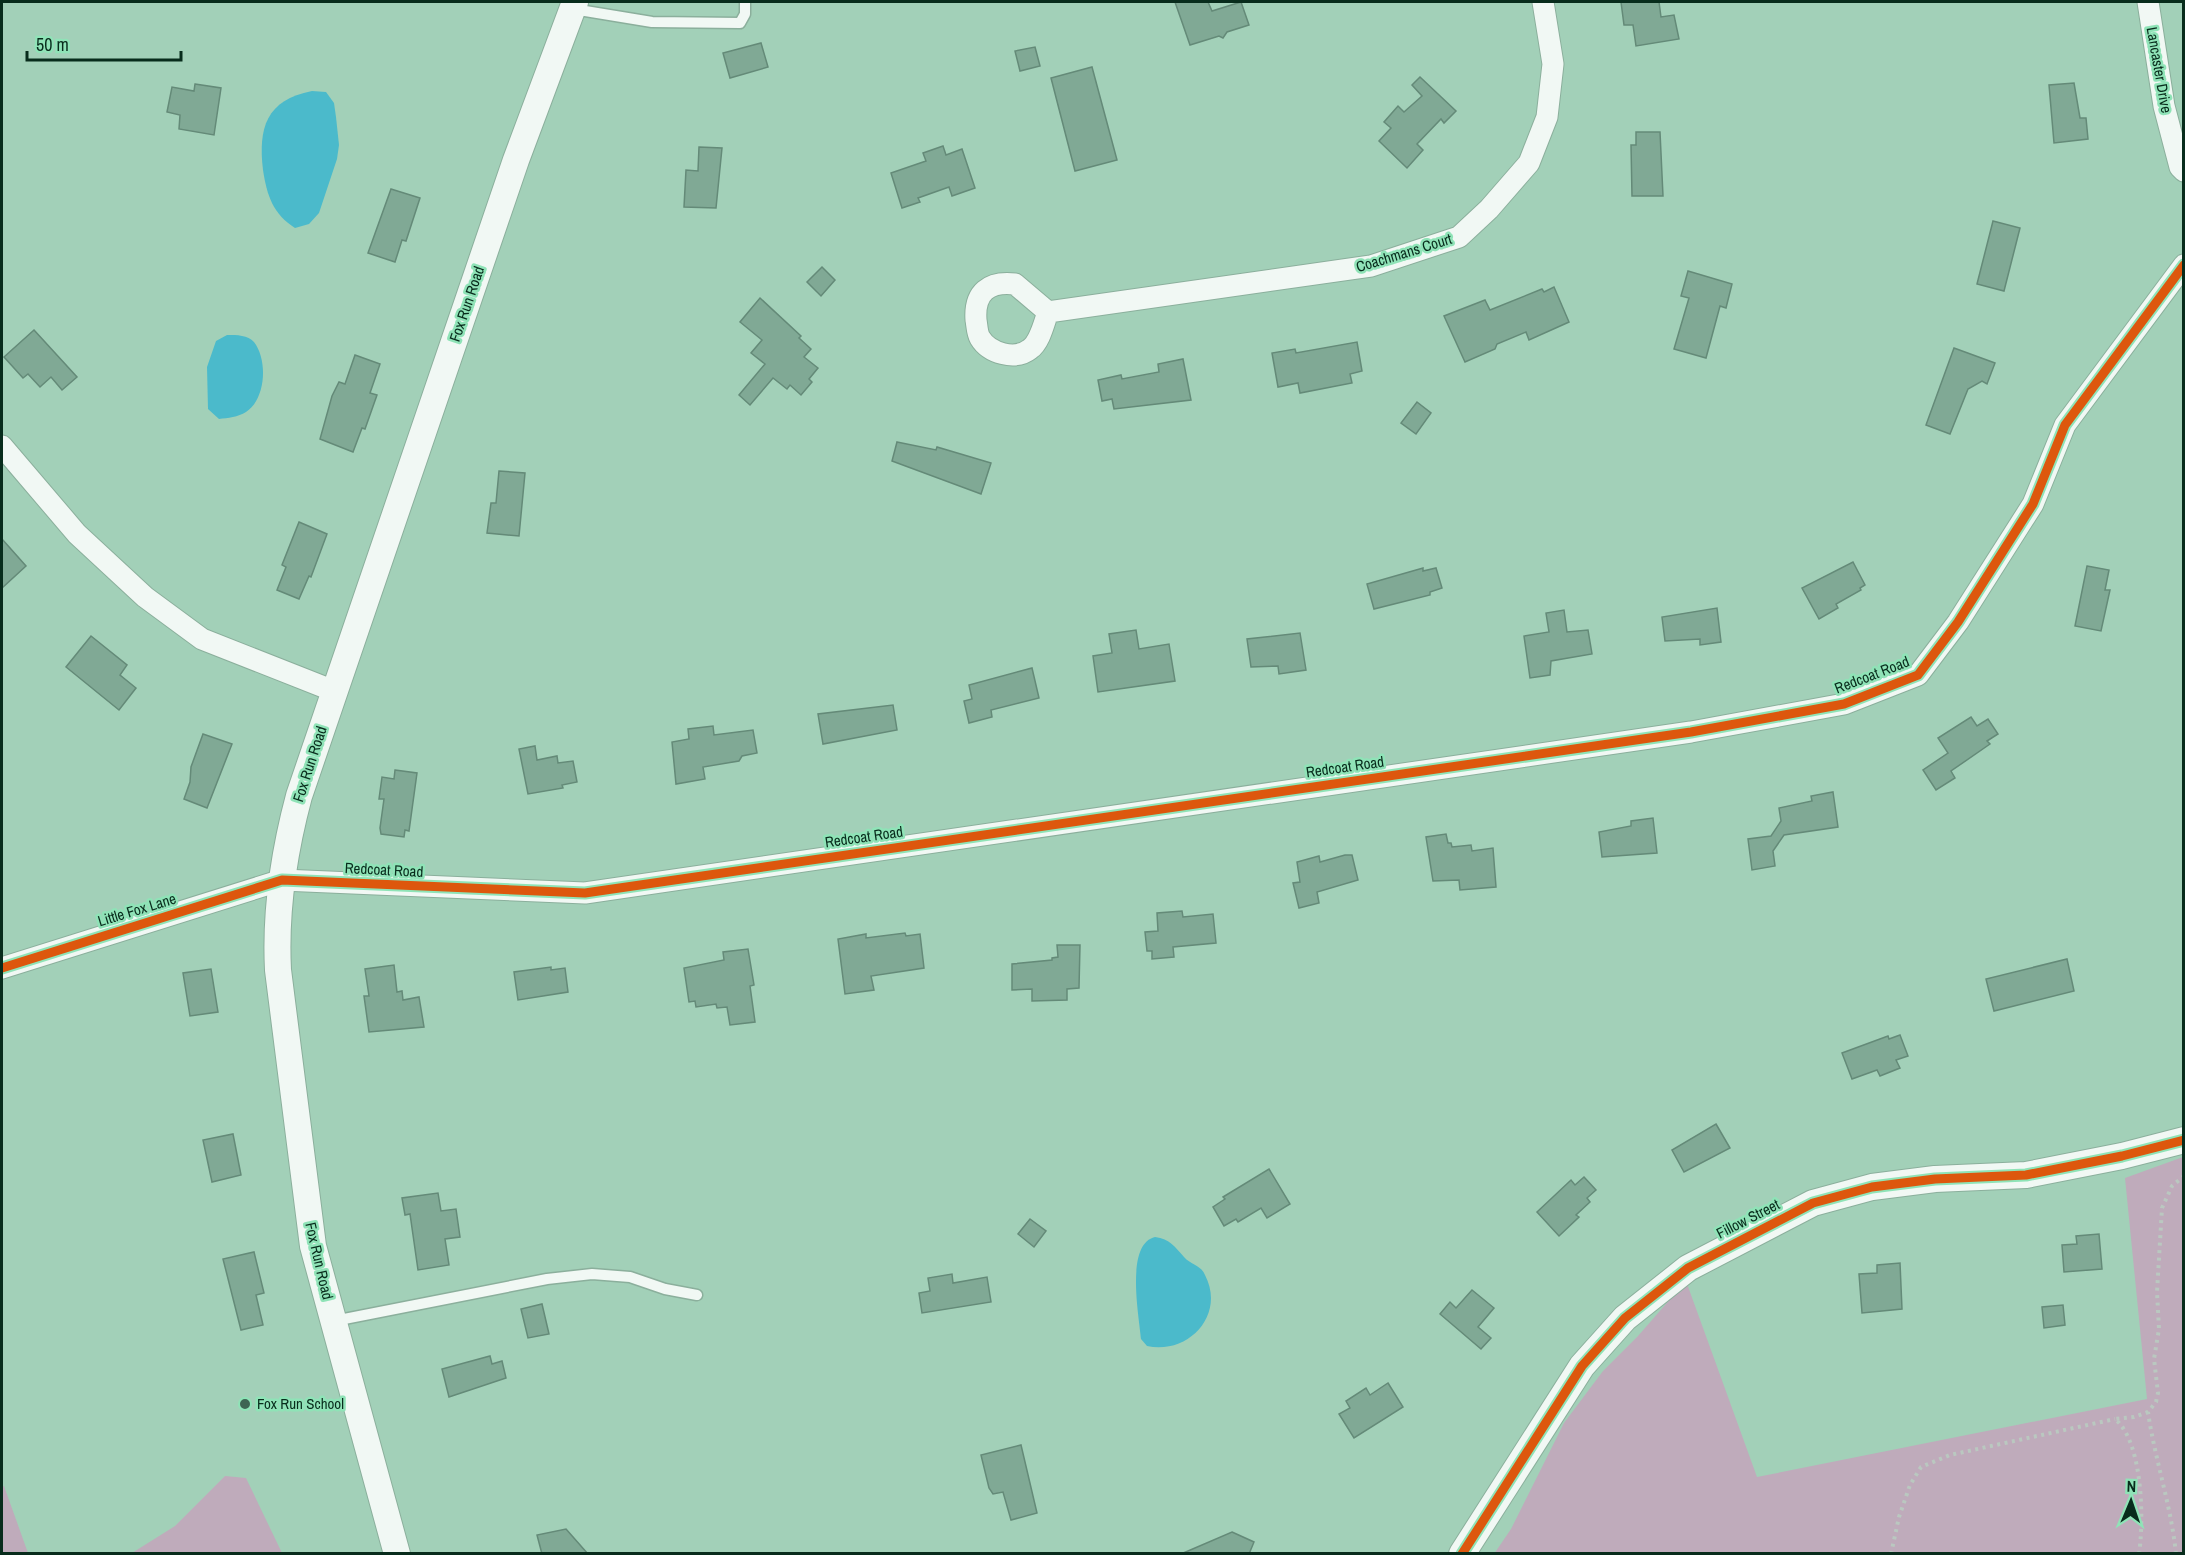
<svg xmlns="http://www.w3.org/2000/svg" width="2185" height="1555" font-family="'Archivo Narrow',sans-serif">
<rect width="100%" height="100%" fill="#a2d0b8"/>
<g fill="#bfabbb">
<path d="M2183,1157V1553L1494,1554L1511,1529L1564,1423L1603,1371L1638,1336L1686,1281L1757,1477L2147,1399L2125,1178Z"/>
<path d="M225,1476L246,1478L282,1553H132L175,1526Z"/>
<path d="M4,1486L28,1553H2V1487Z"/>
</g>
<g fill="#4bbacb">
<path d="M312,91L326,92L334,103L336,117L339,145L337,159L319,213L309,224L295,228C273,214 267,196 263,170C258,128 266,100 312,91Z"/>
<path d="M227,335C237,335 248,335 254,342C268,360 266,399 246,412C238,417 228,418 219,419L208,409L207,367L216,341Z"/>
<path d="M1155,1237C1170,1239 1175,1247 1184,1257C1191,1265 1201,1265 1205,1275C1226,1315 1188,1355 1147,1346L1141,1339C1139,1315 1125,1244 1155,1237Z"/>
</g>
<g fill="#80a995" stroke="#648a78" stroke-width="1.5">
<path d="M1175,2H1208L1212,11L1241,2L1249,25L1227,32L1223,38L1219,36L1190,45Z"/>
<path d="M1621,2H1659L1661,17L1674,15L1679,39L1636,46L1633,25H1624Z"/>
<path d="M761,43L768,67L730,78L723,53Z"/>
<path d="M1035,47L1040,66L1020,71L1015,51Z"/>
<path d="M1092,67L1117,160L1075,171L1051,78Z"/>
<path d="M1420,77L1456,111L1444,123L1441,119L1417,144L1423,150L1407,168L1379,141L1391,128L1384,122L1398,106L1404,112L1422,96L1412,85Z"/>
<path d="M2074,83L2080,118H2086L2088,139L2054,143L2049,85Z"/>
<path d="M195,84L221,88L214,135L179,129L180,115L167,112L172,87L194,91Z"/>
<path d="M1636,132H1660L1663,196H1632L1631,145H1636Z"/>
<path d="M943,146L946,155L962,149L975,188L952,196L949,187L918,198L920,202L902,208L891,173L926,161L923,153Z"/>
<path d="M699,147L722,148L716,208L684,207L686,170L698,171Z"/>
<path d="M391,189L420,198L406,241L402,240L395,262L368,253Z"/>
<path d="M1993,221L2020,228L2004,291L1977,284Z"/>
<path d="M822,267L835,280L821,296L807,282Z"/>
<path d="M1688,271L1732,284L1726,308L1720,306L1706,358L1674,349L1689,298L1681,296Z"/>
<path d="M1554,287L1569,322L1529,340L1526,332L1497,344L1495,349L1465,362L1444,316L1485,300L1490,310L1542,289L1544,292Z"/>
<path d="M760,298L801,336L799,338L811,349L804,357L818,368L809,379L812,382L801,395L790,385L787,389L773,378L750,405L739,395L765,364L751,353L762,340L740,322Z"/>
<path d="M34,330L77,377L62,390L51,377L40,387L28,374L23,378L4,357Z"/>
<path d="M1357,342L1362,371L1350,374L1352,383L1300,393L1298,383L1278,387L1272,353L1295,349L1296,353Z"/>
<path d="M1954,348L1995,363L1987,384L1982,381L1968,389L1950,434L1926,425Z"/>
<path d="M355,355L380,364L370,393L377,395L365,429L362,428L353,452L320,439L332,396L339,382L345,384Z"/>
<path d="M1183,359L1191,400L1114,409L1112,399L1102,401L1098,380L1121,375L1122,379L1159,372L1158,364Z"/>
<path d="M1417,402L1431,413L1416,434L1401,423Z"/>
<path d="M897,442L936,450L937,447L991,463L981,494L892,461Z"/>
<path d="M499,471L525,473L519,536L487,533L491,503H496Z"/>
<path d="M299,522L327,534L311,577L309,576L299,599L277,590L286,567L282,565Z"/>
<path d="M2,539L26,566L2,588Z"/>
<path d="M1853,562L1865,585L1860,588L1861,590L1836,604L1838,608L1819,619L1802,588Z"/>
<path d="M2087,566L2109,570L2105,590H2110L2101,631L2075,626Z"/>
<path d="M1423,568V571L1436,568L1442,588L1430,592V595L1374,609L1367,584Z"/>
<path d="M1717,608L1721,642L1700,645V639L1665,641L1662,617Z"/>
<path d="M1564,610L1567,632L1588,630L1592,654L1551,661L1550,675L1530,678L1524,636L1549,632L1546,613Z"/>
<path d="M1136,630L1139,649L1169,644L1175,681L1098,692L1093,656L1112,653L1109,634Z"/>
<path d="M1300,633L1306,670L1279,674L1278,666L1251,667L1247,639Z"/>
<path d="M91,636L127,665L120,675L136,688L119,710L66,667Z"/>
<path d="M1032,668L1039,698L991,710L992,717L969,723L964,701L972,699L969,685Z"/>
<path d="M893,705L897,730L823,744L818,714Z"/>
<path d="M1971,717L1977,726L1988,719L1998,734L1987,741L1990,744L1951,771L1955,778L1936,790L1923,770L1948,753L1938,738Z"/>
<path d="M713,726L714,735L753,730L757,753L742,756L739,761L703,767L705,779L676,784L672,742L689,739L688,729Z"/>
<path d="M203,734L232,744L207,808L184,799L190,782L191,767Z"/>
<path d="M535,746L537,760L557,756L558,763L573,761L577,782L562,785L563,788L528,794L519,749Z"/>
<path d="M395,770L417,773L409,831L405,830L404,837L381,834L380,828L384,799H379L382,777L394,779Z"/>
<path d="M1833,792L1838,827L1784,835L1773,851L1775,866L1752,870L1748,839L1771,836L1781,821L1779,808L1812,801L1811,796Z"/>
<path d="M1653,818L1657,853L1602,857L1599,832L1631,826V821Z"/>
<path d="M1446,834L1448,843H1451L1452,847L1471,845L1472,851L1493,848L1496,887L1460,890L1459,880L1433,881L1426,837Z"/>
<path d="M1345,855H1352L1358,880L1317,892L1319,903L1299,908L1293,883L1300,882L1297,862L1319,856L1320,862Z"/>
<path d="M1182,911L1183,917L1213,914L1216,943L1173,947L1174,957L1152,959V951H1147L1145,932L1158,931L1157,913Z"/>
<path d="M905,933L906,936L920,934L924,968L871,976L874,990L845,994L838,939L866,934V938Z"/>
<path d="M1057,945H1080L1079,988L1067,989V1000L1032,1001V989L1012,990V964L1052,960V958L1058,957Z"/>
<path d="M748,949L754,985L750,986L755,1022L730,1025L727,1007L717,1008L716,1004L696,1007L695,1001L689,1002L684,968L724,960L723,952Z"/>
<path d="M2067,959L2074,991L1994,1011L1986,979Z"/>
<path d="M394,965L397,992L402,991L403,1000L419,997L424,1027L369,1032L364,996H369L365,969Z"/>
<path d="M551,967V970L565,968L568,992L518,1000L514,972Z"/>
<path d="M211,969L218,1012L190,1016L183,973Z"/>
<path d="M1900,1035L1908,1056L1896,1060L1900,1068L1880,1076L1877,1070L1852,1079L1842,1053L1888,1036L1889,1039Z"/>
<path d="M1716,1124L1730,1148L1684,1172L1672,1150Z"/>
<path d="M233,1134L241,1175L212,1182L203,1140Z"/>
<path d="M1269,1169L1290,1204L1267,1218L1261,1208L1238,1222L1236,1219L1224,1226L1213,1207L1225,1199L1223,1197Z"/>
<path d="M1584,1177L1596,1190L1587,1198L1590,1202L1576,1215L1579,1217L1559,1236L1537,1212L1571,1180L1575,1185Z"/>
<path d="M438,1193L441,1211L456,1209L460,1237L445,1239L449,1265L418,1270L410,1214L405,1215L402,1198Z"/>
<path d="M1030,1219L1046,1231L1034,1247L1018,1234Z"/>
<path d="M2099,1234L2102,1269L2064,1272L2062,1245L2077,1244L2076,1236Z"/>
<path d="M254,1252L264,1293L256,1295L263,1325L241,1330L223,1259Z"/>
<path d="M1900,1263L1902,1309L1862,1313L1859,1274L1877,1273V1265Z"/>
<path d="M952,1274L953,1283L987,1277L991,1302L922,1313L919,1293L930,1291L928,1278Z"/>
<path d="M1472,1290L1494,1308L1478,1327L1491,1338L1481,1349L1440,1314L1450,1302L1456,1308Z"/>
<path d="M542,1304L549,1334L528,1338L521,1309Z"/>
<path d="M2063,1305L2065,1325L2044,1328L2042,1307Z"/>
<path d="M490,1356L492,1364L502,1361L506,1378L449,1397L442,1369Z"/>
<path d="M1388,1383L1403,1407L1354,1438L1339,1414L1350,1408L1346,1401L1366,1388L1370,1395Z"/>
<path d="M1021,1445L1037,1513L1011,1520L1003,1492L993,1494L989,1488L981,1455Z"/>
<path d="M566,1529L588,1554H542L537,1535Z"/>
<path d="M1232,1532L1254,1542L1249,1554H1181Z"/>
</g>
<g fill="none" stroke-linecap="round" stroke-linejoin="round">
<defs>
<g id="service">
<path d="M573,9L652,22L740,23L745,14V2"/>
<path d="M334,1321L547,1279L592,1274L630,1277L665,1289L697,1295"/>
</g>
<g id="minor">
<path d="M2148,2L2164,106L2180,167L2184,171"/>
<path d="M1048,312C1044,323 1040,342 1030,349C1015,361 989,353 980,338C977,333 977,325 976,320C974,292 989,281 1015,284L1048,312L1371,266L1459,237L1489,209L1529,163L1547,117L1553,64L1543,2"/>
<path d="M2,446L77,534L145,597L202,639L334,691"/>
<path d="M2,968L282,880L585,893L1691,732L1844,704L1918,675L1958,622L2033,504L2065,425L2184,265"/>
</g>
<g id="tertiary">
<path d="M397,1554L313,1246L278,970C275,911 284,852 299,796L516,160L575,2"/>
<path d="M1462,1554L1582,1366L1625,1318L1688,1268L1813,1203L1872,1187L1935,1179L2026,1175L2122,1156L2184,1140"/>
</g>
</defs>
<use href="#service" stroke="#8baf9c" stroke-width="13"/>
<use href="#minor" stroke="#8baf9c" stroke-width="23"/>
<use href="#tertiary" stroke="#8baf9c" stroke-width="28"/>
<g stroke="#bac8c0" stroke-width="4" stroke-dasharray="3 4.5" stroke-linecap="butt">
<path d="M1891,1554L1899,1517L1910,1485L1921,1467L1950,1455L2115,1419"/>
<path d="M2139,1554C2144,1520 2143,1442 2115,1419L2134,1417L2148,1412"/>
<path d="M2176,1554C2171,1505 2155,1460 2148,1412L2156,1402L2158,1393L2154,1359L2159,1329L2157,1292L2162,1208L2172,1186L2184,1176"/>
</g>
<use href="#service" stroke="#f1f8f4" stroke-width="10"/>
<use href="#minor" stroke="#f1f8f4" stroke-width="21"/>
<use href="#tertiary" stroke="#f1f8f4" stroke-width="26"/>
<defs>
<g id="cycleway">
<path d="M2,968L282,880L585,893L1691,732L1844,704L1918,675L1958,622L2033,504L2065,425L2184,265"/>
<path d="M1462,1554L1582,1366L1625,1318L1688,1268L1813,1203L1872,1187L1935,1179L2026,1175L2122,1156L2184,1140"/>
</g>
</defs>
<use href="#cycleway" stroke="#8fe3b7" stroke-width="13"/>
<use href="#cycleway" stroke="#dd570d" stroke-width="9"/>
</g>
<circle fill="#3e6553" stroke="#8fe3b7" stroke-width="2" cx="245" cy="1404" r="6"/>
<g text-anchor="middle" stroke-width="5" stroke-linejoin="round" paint-order="stroke">
<g font-size="15" fill="#082c1c" stroke="#8fe3b7">
<text transform="translate(2159 70) rotate(80)" y="5">Lancaster Drive</text>
<text transform="translate(1404 253) rotate(-17)" y="5">Coachmans Court</text>
<text transform="translate(467 304) rotate(-71)" y="5">Fox Run Road</text>
<text transform="translate(1872 675) rotate(-21)" y="5">Redcoat Road</text>
<text transform="translate(310 764) rotate(-72)" y="5">Fox Run Road</text>
<text transform="translate(1345 767) rotate(-8)" y="5">Redcoat Road</text>
<text transform="translate(864 837) rotate(-8)" y="5">Redcoat Road</text>
<text transform="translate(384 870) rotate(3)" y="5">Redcoat Road</text>
<text transform="translate(137 910) rotate(-17)" y="5">Little Fox Lane</text>
<text transform="translate(1748 1219) rotate(-27)" y="5">Fillow Street</text>
<text transform="translate(319 1261) rotate(77)" y="5">Fox Run Road</text>
</g>
<g font-size="15" fill="#082c1c" stroke="#8fe3b7" text-anchor="start">
<text x="257" y="1409">Fox Run School</text>
</g>
</g>
<rect width="2185" height="1555" fill="none" stroke="#082c1c" stroke-width="6"/>
<g transform="translate(2131 1501) rotate(2)" stroke="#8fe3b7" stroke-width="4.5" paint-order="stroke">
<path d="M0-4.5L10 22L0 15L-10 22Z" fill="#082c1c"/>
<text y="-9" font-size="16" font-weight="bold" text-anchor="middle" fill="#082c1c">N</text>
</g>
<path d="M27 51v9h154v-9" fill="none" stroke="#082c1c" stroke-width="3"/>
<text x="36" y="51" font-size="18" fill="#082c1c" stroke="#8fe3b7" stroke-width="4.5" paint-order="stroke">50 m</text>
</svg>
